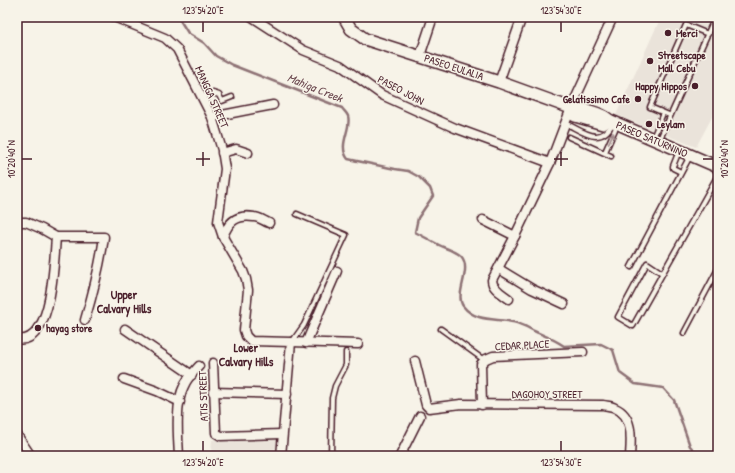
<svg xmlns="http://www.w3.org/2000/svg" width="735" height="473" font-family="'Patrick Hand',sans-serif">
<rect width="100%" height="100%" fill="#f7f3e8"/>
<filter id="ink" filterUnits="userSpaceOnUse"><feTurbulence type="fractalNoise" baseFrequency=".025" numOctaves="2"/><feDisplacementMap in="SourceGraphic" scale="8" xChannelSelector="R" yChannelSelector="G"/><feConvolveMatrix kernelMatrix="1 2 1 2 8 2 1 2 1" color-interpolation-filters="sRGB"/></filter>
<g filter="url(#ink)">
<g fill="#eae3da">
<path d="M661,17H718V106L696,147L616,115Z"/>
<path d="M280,438L278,456H211L212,440Z"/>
</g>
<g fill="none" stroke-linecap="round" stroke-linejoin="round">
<path stroke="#8e7275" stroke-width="2.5" d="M178,17L188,33L204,43L216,56L232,65L342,108C343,110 347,113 348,116C352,129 337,145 348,159L395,169L408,171L419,177L430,188L433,196L418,218L415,232C423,236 431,241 439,245C447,249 454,250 461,256C473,269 454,294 463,306C477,324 499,317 517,323C523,325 529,328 534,331C545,336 554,339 564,346L601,344L613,350L620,373L635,384L663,388L674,400L690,446L699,456"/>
<defs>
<g id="lane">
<path d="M202,97L213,93L219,95L222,101L232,97"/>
<path d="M669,115L650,107L686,25L708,34"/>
<path d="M565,123C584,132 600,147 613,123"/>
<path d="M569,137L611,156"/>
<path d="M653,138L663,113"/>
<path d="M659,141L712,24"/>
<path d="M679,151L673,166V168L681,172"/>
<path d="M605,152L617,125"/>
<path d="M631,267L690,156"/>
<path d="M662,273L647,263L618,317L633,326L718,175"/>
<path d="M441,329L484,360"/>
<path d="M684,333L718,269"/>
<path d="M292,342L304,325L346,235L297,214"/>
<path d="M331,456L332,398L335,386L346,365V352"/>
</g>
<g id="street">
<path d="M114,17L165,38L177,49L212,117L222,150L225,169L218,222L223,237L243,271L246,279L248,290L244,330L246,336L251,341L291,342L281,456"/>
<path d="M252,17L303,50L340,65L382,95L455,128L550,163"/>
<path d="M420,56L433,17"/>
<path d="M499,82L522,17"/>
<path d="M212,117L273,105"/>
<path d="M222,153L236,149L248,153"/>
<path d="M483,220L515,236"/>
<path d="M17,222H26L42,229L56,237H104C100,266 93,293 85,320"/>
<path d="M223,237C228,222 237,214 254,217C259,217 264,221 269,223"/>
<path d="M499,269L532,289L564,304"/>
<path d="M509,299C503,294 492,289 492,280L515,236L550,163L571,108L613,17"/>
<path d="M125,329L192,375"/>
<path d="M17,339C53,346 54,259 56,237"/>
<path d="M291,342L358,344"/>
<path d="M306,343L337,271"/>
<path d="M415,361L426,405L429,408L461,404L603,405C607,406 612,406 615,408C634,416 631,440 630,456"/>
<path d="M213,363L216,433L221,436L282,434"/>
<path d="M124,379L157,391L180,402"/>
<path d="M213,392L287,394"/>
<path d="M482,405L481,364L486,359L493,356L583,352"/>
<path d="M17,435L31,456"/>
<path d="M179,456C178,437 175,403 184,386C187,378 194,372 199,366"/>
<path d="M400,456L420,416"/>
</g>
<g id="secondary">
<path d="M344,17L351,29L365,39L499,82L571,108C581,108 602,113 609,120L718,167"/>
<path d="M571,108L575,116L603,124L609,120"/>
</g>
</defs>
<use href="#lane" stroke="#4a1f2b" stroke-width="7"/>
<use href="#street" stroke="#4a1f2b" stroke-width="11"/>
<use href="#secondary" stroke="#4a1f2b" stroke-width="14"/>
<use href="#lane" stroke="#f7f3e8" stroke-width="4"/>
<use href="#street" stroke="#f7f3e8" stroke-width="8"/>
<use href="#secondary" stroke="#f7f3e8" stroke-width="11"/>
</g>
<defs><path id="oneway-shaft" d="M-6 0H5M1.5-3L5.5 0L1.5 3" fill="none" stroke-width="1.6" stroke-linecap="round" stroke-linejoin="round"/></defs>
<use stroke="#a0898a" href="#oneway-shaft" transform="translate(611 138) rotate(-66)"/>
</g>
<path fill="none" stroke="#4a1f2b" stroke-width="1.5" d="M203,22V32M561,22V32M203,152V166M561,152V166M22,159H32M196,159H210M554,159H568M703,159H713M203,441V451M561,441V451"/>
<g fill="#4a1f2b" stroke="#f7f3e8" stroke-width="1.5">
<circle cx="668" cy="33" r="4"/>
<circle cx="650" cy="61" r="4"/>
<circle cx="695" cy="86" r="4"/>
<circle cx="638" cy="99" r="4"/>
<circle cx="649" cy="124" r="4"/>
<circle cx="38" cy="328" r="4"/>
</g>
<g text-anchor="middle" stroke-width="3" stroke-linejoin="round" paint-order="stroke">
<g font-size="11" font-weight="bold" fill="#4a1f2b" stroke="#f7f3e8" text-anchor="start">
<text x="676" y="37">Merci</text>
<text x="658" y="59">Streetscape<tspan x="658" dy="13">Mall Cebu</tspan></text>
<text x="687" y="90" text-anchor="end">Happy Hippos</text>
<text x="630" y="103" text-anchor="end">Gelatissimo Cafe</text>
<text x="657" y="128">Leylam</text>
<text x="46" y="332">hayag store</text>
</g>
<g font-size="11" fill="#4a1f2b" stroke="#f7f3e8">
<text transform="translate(454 67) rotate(18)" y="4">PASEO EULALIA</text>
<text transform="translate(401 90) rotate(28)" y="4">PASEO JOHN</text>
<text transform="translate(212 97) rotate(66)" y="4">MANGGA STREET</text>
<text transform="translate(652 139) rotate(23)" y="4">PASEO SATURNINO</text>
<text transform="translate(522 345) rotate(-3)" y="4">CEDAR PLACE</text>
<text x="547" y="398">DAGOHOY STREET</text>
<text transform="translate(203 396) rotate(-92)" y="4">ATIS STREET</text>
</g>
<g font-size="12" font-style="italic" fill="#6c4950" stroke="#f7f3e8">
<text transform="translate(315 88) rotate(22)" y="4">Mahiga Creek</text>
</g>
<g font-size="12" font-weight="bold" fill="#4a1f2b" stroke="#f7f3e8">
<text x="124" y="299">Upper<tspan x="124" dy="14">Calvary Hills</tspan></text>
<text x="246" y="352">Lower<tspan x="246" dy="14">Calvary Hills</tspan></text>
</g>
</g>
<rect width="735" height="473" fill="none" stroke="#f7f3e8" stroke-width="44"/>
<rect x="22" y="22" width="691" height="429" fill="none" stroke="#4a1f2b" stroke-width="1.5"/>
<g font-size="10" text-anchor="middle" fill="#4a1f2b">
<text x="203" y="14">123°54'20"E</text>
<text x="561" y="14">123°54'30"E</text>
<text transform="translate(11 159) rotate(-90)" y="4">10°20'40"N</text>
<text transform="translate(724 159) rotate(-90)" y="4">10°20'40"N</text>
<text x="203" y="466">123°54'20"E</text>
<text x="561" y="466">123°54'30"E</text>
</g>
</svg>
